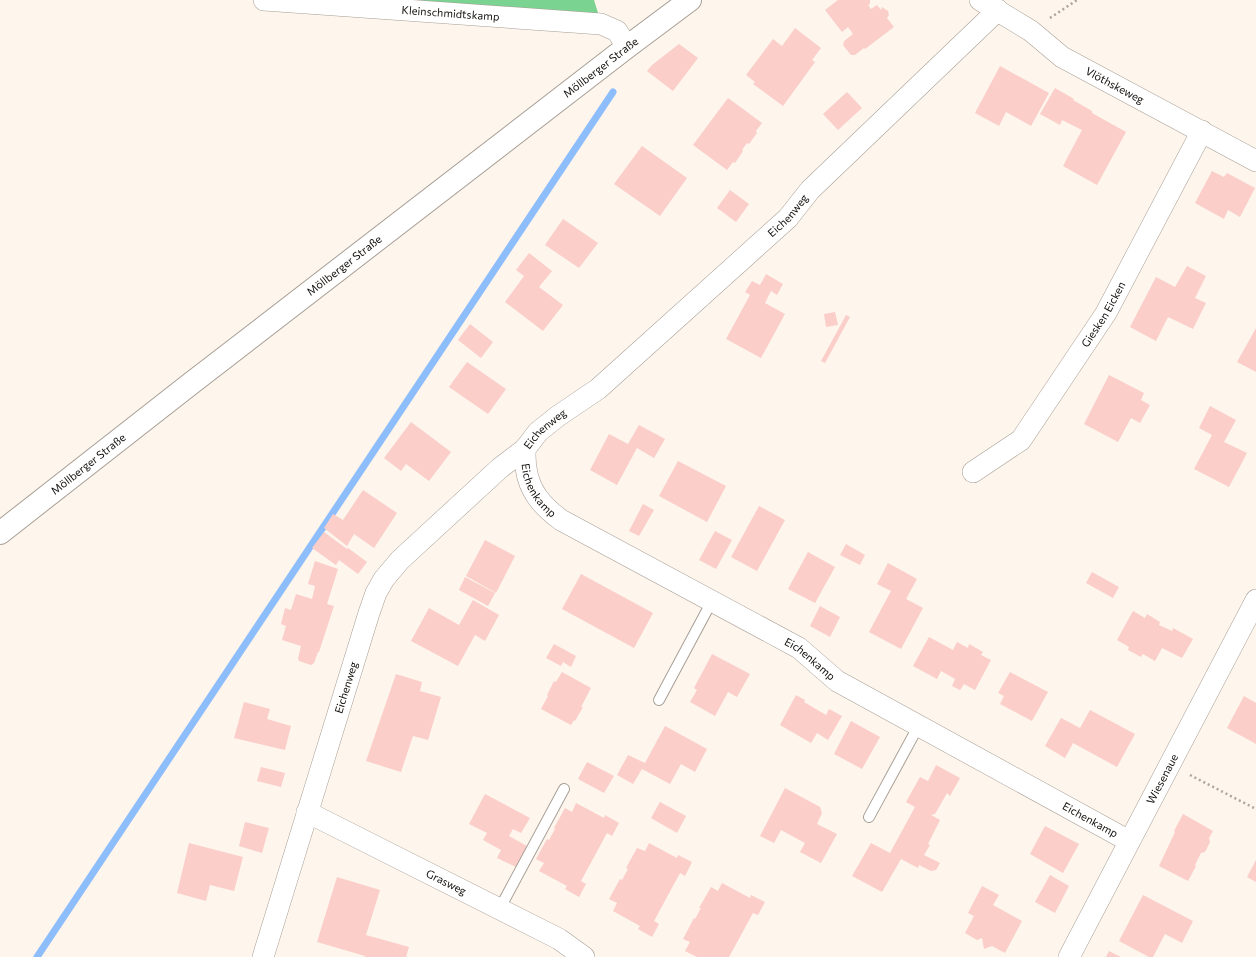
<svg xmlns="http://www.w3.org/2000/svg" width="1256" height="957" font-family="Commissioner,sans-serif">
<rect width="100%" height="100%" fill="#fef5ec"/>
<path fill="#7ad391" d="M395,0H594L599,16Z"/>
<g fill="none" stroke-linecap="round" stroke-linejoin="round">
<path stroke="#8ebdfb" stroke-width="7" d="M37,957L613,92"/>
</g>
<g fill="#fbceca">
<path d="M838,0H870V4L868,5L871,9L877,5L881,10L882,7L888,11L889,15L887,18L894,27L865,49L864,48L855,55H851L843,45L844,41L853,34L848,27L842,32L825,10Z"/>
<path d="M795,28L821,48L812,60L815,62L783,106L753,84L755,82L746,75L773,39L782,46Z"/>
<path d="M679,44L698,58L673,91L647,71L652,65Z"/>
<path d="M1000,66L1049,93L1031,126L1006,112L999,126L975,113Z"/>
<path d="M1055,88L1074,99L1073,100L1092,111V113L1126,132L1097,185L1063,166L1082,130L1062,120L1060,125L1040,114Z"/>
<path d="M847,92L862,108L838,130L823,114Z"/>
<path d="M728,98L762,123L756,131L757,133L749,144L747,143L742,150L743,151L735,163L733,162L727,170L693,145Z"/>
<path d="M642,146L687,178L660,216L614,184Z"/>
<path d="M1212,171L1224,177L1227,173L1255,188L1240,217L1228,210L1224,219L1195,203Z"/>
<path d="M730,190L749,204L736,222L717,208Z"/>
<path d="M563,219L598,243L579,268L545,245Z"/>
<path d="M529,253L552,271L539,287L563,305L543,331L505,302L524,276L516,270Z"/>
<path d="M1187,266L1206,276L1195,298L1206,303L1193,329L1168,317L1156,341L1130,327L1156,277L1175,287Z"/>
<path d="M766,274L783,284L777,295L771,291L765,303L785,314L761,358L726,339L750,295L745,292L752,281L760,285Z"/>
<path d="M835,312L838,325L826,327L824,314Z"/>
<path d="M846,315L850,317L825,363L821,361Z"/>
<path d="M470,324L493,342L481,358L458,340Z"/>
<path d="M1256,328V372L1237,362Z"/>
<path d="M467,362L506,389L488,414L449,387Z"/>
<path d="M1109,375L1144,393L1141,400L1150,405L1140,423L1131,418L1118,442L1084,424Z"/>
<path d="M1210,406L1236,420L1224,442L1247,453L1229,487L1194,469L1212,435L1199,428Z"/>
<path d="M411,422L451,452L429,481L406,464L401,471L384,458Z"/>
<path d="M639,425L665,439L654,458L637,448L617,485L590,470L609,434L628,444Z"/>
<path d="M678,461L726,486L707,522L659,496Z"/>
<path d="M363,490L397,513L374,548L354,534L347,546L324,528L333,514L343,520Z"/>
<path d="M643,504L654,510L639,536L629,531Z"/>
<path d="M759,506L785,520L757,571L731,557Z"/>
<path d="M715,531L732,540L716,569L699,560Z"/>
<path d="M324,532L347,549L348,548L367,562L358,574L339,560L336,565L312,548Z"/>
<path d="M485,540L515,556L496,593L466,576Z"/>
<path d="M846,544L865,555L860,565L840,555Z"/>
<path d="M808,552L835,567L815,603L788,589Z"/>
<path d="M315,561L338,569L327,604L334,606L319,652H318L314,663L311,665L299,661L298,658L301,646L282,640L286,626L281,624L285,608L291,610L296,594L312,599L315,586L308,584Z"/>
<path d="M888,563L917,579L906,599L923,608L901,649L869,632L891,591L877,584Z"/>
<path d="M1092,572L1119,587L1113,598L1086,583Z"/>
<path d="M581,574L653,613L634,648L562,609Z"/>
<path d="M465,577L495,593L488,606L459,590Z"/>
<path d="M473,600L499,615L485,641L475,635L458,666L411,641L429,608L459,625Z"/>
<path d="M820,606L840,617L830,637L810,626Z"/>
<path d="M1133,611L1145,618L1147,614L1160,622L1159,625L1172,631L1173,628L1193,639L1182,658L1162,648L1155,661L1143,654L1141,657L1128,650L1129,647L1117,640Z"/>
<path d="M929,637L953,650L957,642L968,648L969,644L983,652L981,655L991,660L975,690L964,684L960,690L952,686L955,679L941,671L937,679L913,666Z"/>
<path d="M554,644L576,656L571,667L563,662L561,666L546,658Z"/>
<path d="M712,654L750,674L737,697L728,692L715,716L690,702L697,690L694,688Z"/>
<path d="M562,672L591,688L581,707H583L575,721L574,720L571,725L541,709L548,696L547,695L554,681L556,682Z"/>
<path d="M1010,672L1048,692L1032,721L1000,704L1004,696L998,693Z"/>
<path d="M396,674L422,682L420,691L441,697L428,740L413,736L401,772L366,761Z"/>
<path d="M796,695L805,700L804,702L826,715L829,709L842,716L828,740L817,733L811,743L780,725Z"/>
<path d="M1244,696L1256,703V744L1227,728Z"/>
<path d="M244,702L270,709L267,719L291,726L285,750L234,738Z"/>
<path d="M1090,710L1135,734L1117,767L1073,743L1065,758L1045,746L1061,718L1080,728Z"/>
<path d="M851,721L880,737L862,769L834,754Z"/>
<path d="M665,726L707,749L695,772L681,764L670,784L642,769L633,784L617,775L628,755L645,763Z"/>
<path d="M587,762L614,776L604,793L578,779Z"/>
<path d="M936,765L960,778L950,796L947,793L935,814L931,815L940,820L928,844L930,845L924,855L940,863L936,870L931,871L919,865L918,868L901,859L882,892L852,876L871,843L890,853L915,807L906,802L920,777L928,781Z"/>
<path d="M261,767L285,773L281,787L257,781Z"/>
<path d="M785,788L820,807L822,813L817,824L837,834L821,863L800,852L805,843L781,830L774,843L760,836Z"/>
<path d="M485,794L530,818L521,833L513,829L509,836L527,846L516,867L497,858L501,850L483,840L487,833L469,824Z"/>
<path d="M660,802L686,816L677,833L651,818Z"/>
<path d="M576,803L604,818L605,815L619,823L612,836L607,833L581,881L586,884L579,897L565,889L567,886L539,871L544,863L536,859L547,839L549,840L555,829L554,828L565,808L572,812Z"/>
<path d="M1183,814L1213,831L1209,838L1210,842L1205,852L1201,853L1195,865L1196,866L1188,881L1159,866L1175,832L1174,831Z"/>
<path d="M245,822L269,828L262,853L239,846Z"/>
<path d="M1045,826L1079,844L1063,873L1030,854Z"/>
<path d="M189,843L243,857L234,891L210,885L206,901L177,893Z"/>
<path d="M649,843L677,858L678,855L692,862L685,876L680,873L654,921L659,924L652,937L638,929L640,926L613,911L617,903L609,899L620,879L622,880L628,869L626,868L637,848L645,851Z"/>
<path d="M1256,860V882L1247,877Z"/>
<path d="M1050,875L1069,886L1055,913L1035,902Z"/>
<path d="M337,877L380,890L366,935L409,947L406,957H365V956L317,942Z"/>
<path d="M722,883L750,898L751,895L765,902L758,915L753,913L729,957H697L685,951L690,942L683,939L694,918L695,919L701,908H699L711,887L718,891Z"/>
<path d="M982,886L999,895L993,905L1022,921L1005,953L992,946L984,949L982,938L977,940L965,933L974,916L968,913Z"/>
<path d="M1143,895L1193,921L1182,943L1165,934L1153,957H1149L1119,941Z"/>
<path d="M1109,951L1121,957H1106Z"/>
</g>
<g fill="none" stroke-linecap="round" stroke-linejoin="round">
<defs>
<g id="lane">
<path d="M659,700L712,601"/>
<path d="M869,817L919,725"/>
<path d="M500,908L564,789"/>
</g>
<g id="street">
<path id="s1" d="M264,0L601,24L617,31L627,47"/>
<path id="s2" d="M980,0L1031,31L1062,57L1256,161"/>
<path id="s3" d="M525,449C525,455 525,462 526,468C529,491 542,506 561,520L799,648L837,681L1129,841"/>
<path id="s4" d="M973,472L1021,440L1106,313L1202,131"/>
<path id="s5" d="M307,812L559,939L584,957"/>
<path id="s6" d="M263,957L369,613L376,593L384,579L400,560L500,468L525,449L538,432L558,416L598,389L788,218L810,190L998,10"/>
<path id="s7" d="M1069,957L1256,600"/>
</g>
<g id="secondary">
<path id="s8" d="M0,533L189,385L627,47L690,0"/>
</g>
</defs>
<use href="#lane" stroke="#a79f96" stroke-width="12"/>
<use href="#street" stroke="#a79f96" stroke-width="22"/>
<use href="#secondary" stroke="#a79f96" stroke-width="24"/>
<g stroke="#aca59e" stroke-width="2.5" stroke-dasharray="2 3" stroke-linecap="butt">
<path d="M1050,18L1077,0"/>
<path d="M1190,775L1256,809"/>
</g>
<use href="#lane" stroke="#fff" stroke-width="10"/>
<use href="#street" stroke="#fff" stroke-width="21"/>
<use href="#secondary" stroke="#fff" stroke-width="22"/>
</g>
<g text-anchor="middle" stroke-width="3.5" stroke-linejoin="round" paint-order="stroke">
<g font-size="11" fill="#110e0b" stroke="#fff">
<text dy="4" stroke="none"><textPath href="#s1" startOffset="187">Kleinschmidtskamp</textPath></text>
<text dy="4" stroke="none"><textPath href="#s8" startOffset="760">Möllberger Straße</textPath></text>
<text dy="4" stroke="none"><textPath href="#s2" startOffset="160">Vlöthskeweg</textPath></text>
<text dy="4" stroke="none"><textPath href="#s6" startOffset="942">Eichenweg</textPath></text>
<text dy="4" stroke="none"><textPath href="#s8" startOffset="436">Möllberger Straße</textPath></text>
<text dy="4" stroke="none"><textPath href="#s4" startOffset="208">Giesken Eicken</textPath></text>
<text dy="4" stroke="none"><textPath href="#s6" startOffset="618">Eichenweg</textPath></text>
<text dy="4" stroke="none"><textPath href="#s8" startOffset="112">Möllberger Straße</textPath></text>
<text dy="4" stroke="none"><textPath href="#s3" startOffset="45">Eichenkamp</textPath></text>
<text dy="4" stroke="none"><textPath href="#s3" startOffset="369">Eichenkamp</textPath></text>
<text dy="4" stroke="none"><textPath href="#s6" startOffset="282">Eichenweg</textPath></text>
<text dy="4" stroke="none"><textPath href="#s7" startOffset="201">Wiesenaue</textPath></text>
<text dy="4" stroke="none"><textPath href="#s3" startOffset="693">Eichenkamp</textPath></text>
<text dy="4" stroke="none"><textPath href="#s5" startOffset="156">Grasweg</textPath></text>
</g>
</g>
</svg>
